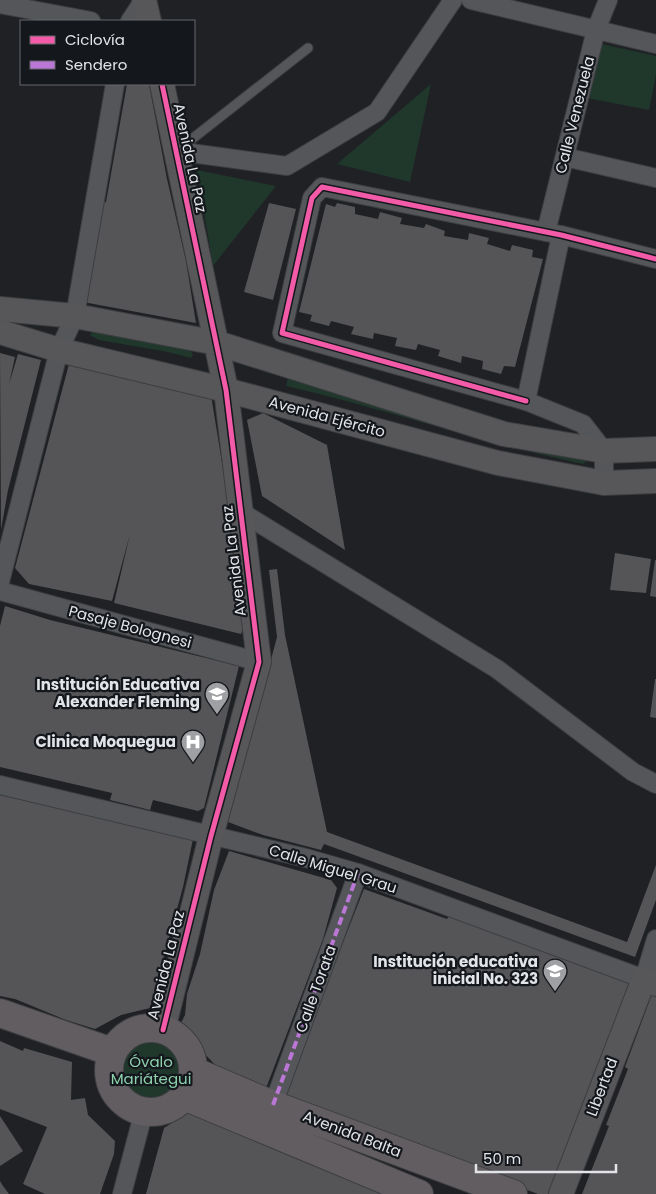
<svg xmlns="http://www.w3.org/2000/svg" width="656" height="1194" font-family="Poppins,sans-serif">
<rect width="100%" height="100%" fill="#1f2124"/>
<g fill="#20372c">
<path d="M602,44L656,56V75L649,110L587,98Z"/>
<path d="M431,84L410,182L337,164Z"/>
<path d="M197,170L276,186L213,266Z"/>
<path d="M93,331L189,348L193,355L191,358L168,352L99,340L90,335Z"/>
<path d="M289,374L587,456V461L583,464C483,443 386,409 286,386Z"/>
<circle cx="151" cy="1071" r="29"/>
</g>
<g fill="#555558">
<path d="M127,84H149L167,179L186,261L196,323L83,302L93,264L101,203L106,202Z"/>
<path d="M269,203L296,209L273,300L244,292Z"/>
<path d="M337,203L355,207V214L378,219L380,212L402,218L400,224L424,228L426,224L445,231L444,236L468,240L469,233L489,238L487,244L510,251L512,245L533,250L532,257L543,259L515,367L504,366L501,374L482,369L483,361L462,356L461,363L438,356L440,350L418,344L416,350L395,346L397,338L374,333L373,339L351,334L354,327L331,321L329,326L310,321L312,315L299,312L326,204L335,207Z"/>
<path d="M0,353L15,357L9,384L18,354L41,360L8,490L1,530Z"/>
<path d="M69,364L211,395L247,617L241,634L114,603L130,534L112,601L29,584L15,568Z"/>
<path d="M263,413L327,445L345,550L262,496L247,420Z"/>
<path d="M615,553L651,559L646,593L610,590Z"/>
<path d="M655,560H656V597L650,596Z"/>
<path d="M277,569L285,635L327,832L627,942L656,865V900L635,957L324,844L321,850L263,835L228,822L277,637L269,570Z"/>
<path d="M5,606L50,620L239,666L204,808L198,811L153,800L150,810L110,800L112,793L0,767V626Z"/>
<path d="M655,679H656V718L650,717Z"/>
<path d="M0,795L193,839L183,887L150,1008L121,1015L95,1029L66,1020L15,999L0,996Z"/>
<path d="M229,851L331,880L337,888L323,939L265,1091L221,1071L179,1027L185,1015L187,994L200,954L214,890Z"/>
<path d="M364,889L447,919L453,908L632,978L550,1194H538L282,1097Z"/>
<path d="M653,991L656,992V1194H582L609,1126L606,1125L628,1069L625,1067Z"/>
<path d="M0,1041L23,1051L24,1048L72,1062L71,1100L85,1098L88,1115L115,1141L114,1154L100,1194H45L23,1184L47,1127L0,1109Z"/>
<path d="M192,1110L391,1194H146L164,1128Z"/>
<path d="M0,1116L23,1151L0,1166Z"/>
<path d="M0,1181L3,1186L9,1194H0Z"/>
</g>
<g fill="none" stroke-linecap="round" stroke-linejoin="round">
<defs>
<path id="lane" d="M178,150L308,48"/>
<g id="street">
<path d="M471,0L656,44"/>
<path d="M0,4L91,21"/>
<path d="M130,21L144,0"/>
<path d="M176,151L287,166L377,112L453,0"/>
<path d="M565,157L656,178"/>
<path d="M546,232L596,30L608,0"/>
<path d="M561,235L526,401L583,424L604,451V483"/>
<path d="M526,401L282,333L312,198L322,187L561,235L656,259"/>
<path d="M241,512L497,669L633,772L656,784"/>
<path d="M0,582L59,350L75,316L115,84"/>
<path d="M0,591L259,662"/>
<path d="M0,785L306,858L358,873L644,979L656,939"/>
<path d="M273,1105L358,873"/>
<path d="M122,1194L144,1111"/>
</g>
<g id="secondary">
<path d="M144,0L149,21"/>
<path d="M162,84L226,390L259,662L211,836L163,1030"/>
<path d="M0,309L75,316L217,343L504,434L604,451L656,449"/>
<path d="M0,332L59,350L226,390L498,463L604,483L656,481"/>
<path d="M561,1194L644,979L656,984"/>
</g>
<g id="primary">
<path d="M0,1013L112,1052"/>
<circle cx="151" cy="1070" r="42"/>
<path d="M193,1071L273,1105L513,1194"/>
<path d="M184,1096L419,1194"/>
</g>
</defs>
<use href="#lane" stroke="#3c3e41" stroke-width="11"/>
<use href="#street" stroke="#3c3e41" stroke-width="20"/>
<use href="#secondary" stroke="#3c3e41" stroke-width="26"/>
<use href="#primary" stroke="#3c3e41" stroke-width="30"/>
<use href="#lane" stroke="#555659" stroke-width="9"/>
<use href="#street" stroke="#555659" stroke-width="18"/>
<use href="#secondary" stroke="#575658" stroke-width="24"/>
<use href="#primary" stroke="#625d60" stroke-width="28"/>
<path stroke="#ba77d6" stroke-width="4" stroke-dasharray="8 4" stroke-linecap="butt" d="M273,1105L358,873"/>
<defs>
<g id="cycleway">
<path d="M162,84L226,390L259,662L211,836L163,1030"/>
<path d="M526,401L282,333L312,198L322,187L561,235L656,259"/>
</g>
</defs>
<use href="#cycleway" stroke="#14171c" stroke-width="8"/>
<use href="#cycleway" stroke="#f35aa7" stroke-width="5"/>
</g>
<defs>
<symbol id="school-pin" viewBox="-11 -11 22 30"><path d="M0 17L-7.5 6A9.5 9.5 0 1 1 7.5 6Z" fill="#9ea0a3" stroke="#14171c"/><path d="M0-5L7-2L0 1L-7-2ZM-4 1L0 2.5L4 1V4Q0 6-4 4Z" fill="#fff"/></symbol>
<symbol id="hospital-pin" viewBox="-11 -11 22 30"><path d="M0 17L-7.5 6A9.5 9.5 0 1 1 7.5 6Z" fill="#9ea0a3" stroke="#14171c"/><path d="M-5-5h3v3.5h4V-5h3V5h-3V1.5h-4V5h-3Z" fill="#fff"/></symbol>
</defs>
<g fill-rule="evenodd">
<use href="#school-pin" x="203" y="680" width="28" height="38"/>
<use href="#hospital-pin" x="179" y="728" width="28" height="38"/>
<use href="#school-pin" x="541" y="957" width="28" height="38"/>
</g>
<g text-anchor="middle" stroke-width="4.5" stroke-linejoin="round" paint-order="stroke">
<g font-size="15" fill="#e2e4e8" stroke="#14171c">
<text transform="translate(575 115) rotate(-76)" y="5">Calle Venezuela</text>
<text transform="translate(190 158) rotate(78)" y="5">Avenida La Paz</text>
<text transform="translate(327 417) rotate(15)" y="5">Avenida Ejército</text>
<text transform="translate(234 561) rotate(-97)" y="5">Avenida La Paz</text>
<text transform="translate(130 627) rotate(15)" y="5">Pasaje Bolognesi</text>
<text transform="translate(333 869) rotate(17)" y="5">Calle Miguel Grau</text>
<text transform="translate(166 965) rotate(-76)" y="5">Avenida La Paz</text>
<text transform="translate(316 989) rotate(-70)" y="5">Calle Torata</text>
<text transform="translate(602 1087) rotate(-69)" y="5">Libertad</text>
<text transform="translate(352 1134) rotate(21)" y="5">Avenida Balta</text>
</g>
<g font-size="15" font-weight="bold" fill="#e2e4e8" stroke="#14171c" text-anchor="end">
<text x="200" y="690">Institución Educativa<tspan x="200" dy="17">Alexander Fleming</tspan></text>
<text x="176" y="747">Clinica Moquegua</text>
<text x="538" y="967">Institución educativa<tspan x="538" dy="17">inicial No. 323</tspan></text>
</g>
<g font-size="15" fill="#8ed2ad" stroke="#14171c">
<text x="151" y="1067">Óvalo<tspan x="151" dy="17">Mariátegui</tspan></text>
</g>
</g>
<rect x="20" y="20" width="175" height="65" fill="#14171c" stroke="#66696e"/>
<rect x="30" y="36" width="25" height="8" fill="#f35aa7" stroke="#66696e"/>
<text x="65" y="45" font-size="15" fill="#e2e4e8">Ciclovía</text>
<rect x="30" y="61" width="25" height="8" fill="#ba77d6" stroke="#66696e"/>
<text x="65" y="70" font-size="15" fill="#e2e4e8">Sendero</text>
<path d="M476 1164v8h140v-8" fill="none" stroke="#e2e4e8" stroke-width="2.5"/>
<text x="483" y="1164" font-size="15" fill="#e2e4e8" stroke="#14171c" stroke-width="4" paint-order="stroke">50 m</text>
</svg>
